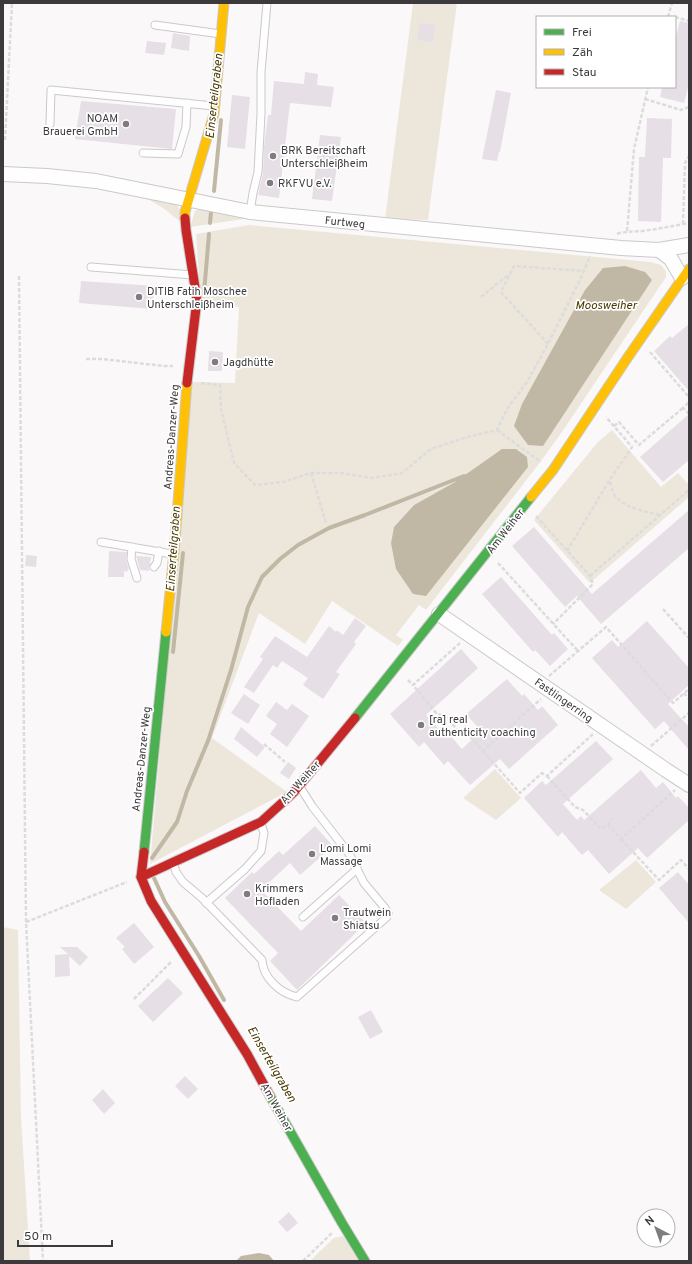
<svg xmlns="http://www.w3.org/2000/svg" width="692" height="1264" font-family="Overpass,sans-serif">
<rect width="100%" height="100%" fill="#fbf8fa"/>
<g fill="#ede7db" fill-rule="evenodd">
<path d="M413,3H457L428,220L385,219Z"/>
<path d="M36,181L105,188L171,201C182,207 181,212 182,223L163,208L146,198L105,189Z"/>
<path d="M199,209H203L244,217V219L190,227L195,211Z"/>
<path d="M249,225L651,262L661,265L666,271V277L562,432L538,465L426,610L419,605L396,635L403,640L398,646L332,601L305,644L259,613L212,738L287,792L150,864L192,382L235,383L239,307L201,304L196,234ZM603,268L563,331L585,290ZM455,482L391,543L394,527L414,505Z"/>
<path d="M612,430L661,487L678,473L689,485V497L590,583L534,520L597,443Z"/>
<path d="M495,769L521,798L496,820L463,798Z"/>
<path d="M636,860L656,882L626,909L599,890Z"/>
<path d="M3,927L18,930L21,1116L30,1261H3Z"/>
<path d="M343,1236L362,1261H310L334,1238Z"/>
</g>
<g fill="#c0b8a4">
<path d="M625,266L645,272L652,280L543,446L528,445L514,426L522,404L585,290L603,268Z"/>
<path d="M502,449H516L527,457L528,467L426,596L413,594L396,569L391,543L394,527L414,505L455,482Z"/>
<path d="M259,1253L269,1255L274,1261H236L241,1256Z"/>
</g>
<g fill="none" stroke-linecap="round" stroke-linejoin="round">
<g stroke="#c0b8a4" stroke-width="4">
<path d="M214,191L221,120"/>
<path d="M210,223L211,212"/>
<path d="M204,293L209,234"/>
<path d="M173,652L183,553"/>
<path d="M152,858L177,822L187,791L208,741L231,670L248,607L262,577L280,559L298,545L329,528L365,515L464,476"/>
<path d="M154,878L165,902L199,956L224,1000"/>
</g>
</g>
<g fill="#e6dfe5">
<path d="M680,21L689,23V84L684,103L660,97L662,87H675V40Z"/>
<path d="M420,23L435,25L433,42L417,40Z"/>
<path d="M173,33L190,36L189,51L171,48Z"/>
<path d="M147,41L166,43L164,55L145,53Z"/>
<path d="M305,72L318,74L317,85L334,87L331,107L290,103L279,198L258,195L263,173L264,146L268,115H271L274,81L304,84Z"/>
<path d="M496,90L511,93L500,152H499L497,161L482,159Z"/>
<path d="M232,95L250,97L245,149L227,147Z"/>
<path d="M81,101L176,109L172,149L75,139Z"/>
<path d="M647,118L672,119L671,158H663L661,222L638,221L639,157H645Z"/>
<path d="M320,135L341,137L332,201L312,199Z"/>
<path d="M81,281L155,286L152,309L79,303Z"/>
<path d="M689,324V391L654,351L670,336L672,338Z"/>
<path d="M209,351L223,352L222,371H208Z"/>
<path d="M689,414V460L663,482L640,457Z"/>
<path d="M689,510V548L601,624L577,596L565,607L512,546L534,527L592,594Z"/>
<path d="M109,551L127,552L126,560L129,569H128L127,572L124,571V577H108Z"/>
<path d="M26,555L37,556L36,567L25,566Z"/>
<path d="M136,556L151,557L149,571L140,570Z"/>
<path d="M501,577L552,635L554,633L568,649L550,666L535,650L533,652L482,594Z"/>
<path d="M355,618L366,626L354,642L356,644L336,672L340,674L323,699L303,685L308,678L282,661L277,668L273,665L254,693L244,687L263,659L260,657L275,636L307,657L329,626L336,632L337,630L343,635Z"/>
<path d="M647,621L689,668V685L668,704L689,727V750L664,721L655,729L592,658L612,640L618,647Z"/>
<path d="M461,649L478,668L426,715L439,729L442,726L462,749L481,731L466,714L507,679L522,696L524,694L538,710L542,706L558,725L509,769L500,759L470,785L448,761L444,765L424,742L419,747L390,714Z"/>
<path d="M244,694L260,705L248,724L231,713Z"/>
<path d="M276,702L287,710L292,704L309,716L287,747L270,734L277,724L266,716Z"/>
<path d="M241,727L265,747L257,757L234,739Z"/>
<path d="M596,741L613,759L563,804L577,820L581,816L584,820L641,770L656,788L663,782L676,798L678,796L689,808V820L647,858L638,848L609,874L588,850L582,855L562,832L558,837L524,798L542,781L546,785Z"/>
<path d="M288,762L296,768L289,779L280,773Z"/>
<path d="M315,826L333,846L300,875L290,863L261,890L301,931L339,895L366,923L297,990L270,961L278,953L225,898L252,872L254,874L279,851L283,855Z"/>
<path d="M678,872L689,885V923L659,888Z"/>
<path d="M134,923L154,947L134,964L122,949L125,947L116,938Z"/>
<path d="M60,947H77L88,957L80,966L69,956L70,976L55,977V955L68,954Z"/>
<path d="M168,978L183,993L153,1022L138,1006Z"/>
<path d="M371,1010L383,1032L370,1039L358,1017Z"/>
<path d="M185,1076L198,1089L188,1099L175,1086Z"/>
<path d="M103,1089L115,1103L104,1114L92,1100Z"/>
<path d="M289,1212L298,1223L287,1232L278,1222Z"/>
</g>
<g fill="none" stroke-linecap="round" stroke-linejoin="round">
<defs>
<g id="lane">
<path d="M155,25L221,34"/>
<path d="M50,124L51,90L214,106"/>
<path d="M143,153L178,154L186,127L187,103"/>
<path d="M250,212L253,193L258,172L261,114V72L267,3"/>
<path d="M91,267L193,275"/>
<path d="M101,542L166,553L174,555"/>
<path d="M132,547L131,559L137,578"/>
<path d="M154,567L157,563L159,551"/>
<path d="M173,862L176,872L183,882L202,898L262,960C263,978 280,993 297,997L387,917L388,913L385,908L364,883L350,855L312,806L300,787"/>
<path d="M206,903L245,869L261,851L264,833L261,824"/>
<path d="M303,917L357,869"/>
</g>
<g id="street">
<path d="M3,174L47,176L96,181L250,212L621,248L659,250L689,245"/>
<path d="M659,250L671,259L682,278"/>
<path d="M439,614L666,770L689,785"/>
</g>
<g id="fast">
<path d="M355,718L531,497"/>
<path d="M144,852L166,632"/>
<path d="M270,1096L342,1223L365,1261"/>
</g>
<g id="slow">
<path d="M185,218V212L214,114L224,3"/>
<path d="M531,497L553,470L628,357L689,269"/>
<path d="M166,632L175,542L187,383"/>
</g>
<g id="jam">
<path d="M185,218L186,230L197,300L187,383"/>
<path d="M144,852L141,877L151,901L247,1054L270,1096"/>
<path d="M141,877L261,822L294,792L355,718"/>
</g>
</defs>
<use href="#lane" stroke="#cbc9cb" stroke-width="9"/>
<use href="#street" stroke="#cbc9cb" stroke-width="16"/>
<use href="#fast" stroke="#cbc9cb" stroke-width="11"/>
<use href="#slow" stroke="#cbc9cb" stroke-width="11"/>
<use href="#jam" stroke="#cbc9cb" stroke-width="11"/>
<g stroke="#dddcdd" stroke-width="2.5" stroke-dasharray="4 2" stroke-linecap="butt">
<path d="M668,17L672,3"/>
<path d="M675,17L689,21"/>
<path d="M645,99L681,110L689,107"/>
<path d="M5,140L12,3"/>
<path d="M683,224L685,163L689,156"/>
<path d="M627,231L634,149L648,87"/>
<path d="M617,234C625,231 633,232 642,231C658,229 673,226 689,223"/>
<path d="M19,276L26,922L43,1261"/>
<path d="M481,297L509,274"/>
<path d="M548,344L501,292L514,266L584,271"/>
<path d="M650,352L689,397"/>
<path d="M86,359H102L164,366H173"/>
<path d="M201,383L220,385L221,409L234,463L255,485L283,482L311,473H341L372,478L402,473L431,449L467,437L497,430L507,409L527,382L548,344L581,278L590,256"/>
<path d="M689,414L683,408L689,402"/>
<path d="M614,426L619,422L639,445L683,408"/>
<path d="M497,430L541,462"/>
<path d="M311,473L326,523"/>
<path d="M610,482C611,485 612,490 614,494C621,507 646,512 660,515"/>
<path d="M536,516L590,576L593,584L553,624"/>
<path d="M567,551L609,481L632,447L606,417"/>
<path d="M498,563L578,651"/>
<path d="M590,576L689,490"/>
<path d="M663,609L689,638"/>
<path d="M460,643L413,685L437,714L445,716L463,736L469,735L483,751L541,699"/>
<path d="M549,676L606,627L673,703L689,689"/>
<path d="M408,680L413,685"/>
<path d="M684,693L689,699"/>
<path d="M469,735L473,732"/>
<path d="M264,744L285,762"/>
<path d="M651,746L689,713"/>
<path d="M483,751L520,793L542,773L547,776L593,734"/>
<path d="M547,776L575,807L583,810L601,829L608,825L621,839L675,790"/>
<path d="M608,825L612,818"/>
<path d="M621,839L659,880L681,860L689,869"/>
<path d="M26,922L127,882"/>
<path d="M134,999L172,961"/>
<path d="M303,1261L332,1233"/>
</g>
<use href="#lane" stroke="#fefefe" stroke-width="7"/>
<use href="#street" stroke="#fefefe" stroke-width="14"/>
<use href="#fast" stroke="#4caf50" stroke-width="9"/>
<use href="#slow" stroke="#ffc107" stroke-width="9"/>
<use href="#jam" stroke="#c62828" stroke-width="9"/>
</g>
<g fill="#7f7c7e" stroke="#fff" stroke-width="1.5">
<circle cx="126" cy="124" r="4"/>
<circle cx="273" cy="156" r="4"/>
<circle cx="270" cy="183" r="4"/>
<circle cx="139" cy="297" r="4"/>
<circle cx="215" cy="362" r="4"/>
<circle cx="421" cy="725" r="4"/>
<circle cx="312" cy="854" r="4"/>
<circle cx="247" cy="894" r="4"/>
<circle cx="335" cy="918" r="4"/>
</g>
<g text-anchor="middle" stroke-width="3.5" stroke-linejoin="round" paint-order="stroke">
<g font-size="11" fill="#3c3a3c" stroke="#fff" text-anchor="start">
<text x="118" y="122" text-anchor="end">NOAM<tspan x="118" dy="13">Brauerei GmbH</tspan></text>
<text x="281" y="154">BRK Bereitschaft<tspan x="281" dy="13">Unterschleißheim</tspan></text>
<text x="278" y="187">RKFVU e.V.</text>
<text x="147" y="295">DITIB Fatih Moschee<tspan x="147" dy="13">Unterschleißheim</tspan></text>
<text x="223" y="366">Jagdhütte</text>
<text x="429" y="723">[ra] real<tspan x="429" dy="13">authenticity coaching</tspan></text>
<text x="320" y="852">Lomi Lomi<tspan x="320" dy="13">Massage</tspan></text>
<text x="255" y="892">Krimmers<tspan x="255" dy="13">Hofladen</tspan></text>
<text x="343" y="916">Trautwein<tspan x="343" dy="13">Shiatsu</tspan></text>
</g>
<g font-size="11" fill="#3c3a3c" stroke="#fff">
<text transform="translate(345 222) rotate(6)" y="4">Furtweg</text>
<text transform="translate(171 437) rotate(-86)" y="4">Andreas-Danzer-Weg</text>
<text transform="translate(505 531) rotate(-52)" y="4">Am Weiher</text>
<text transform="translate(564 700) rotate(35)" y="4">Fastlingerring</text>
<text transform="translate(141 759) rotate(-84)" y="4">Andreas-Danzer-Weg</text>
<text transform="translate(300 782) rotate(-48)" y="4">Am Weiher</text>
<text transform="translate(277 1107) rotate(61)" y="4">Am Weiher</text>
</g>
<g font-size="12" font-style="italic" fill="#473800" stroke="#fff">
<text transform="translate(214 96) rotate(-84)" y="4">Einserteilgraben</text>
<text x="606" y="309">Moosweiher</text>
<text transform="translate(173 549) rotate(-86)" y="4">Einserteilgraben</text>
<text transform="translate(272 1064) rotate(60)" y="4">Einserteilgraben</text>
</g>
</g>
<rect width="692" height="1264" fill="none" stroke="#3c3a3c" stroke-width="8"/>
<rect x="536" y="16" width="140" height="72" fill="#ffffff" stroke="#b1b0b1"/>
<rect x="544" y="29" width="20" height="6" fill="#4caf50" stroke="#b1b0b1"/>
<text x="572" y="36" font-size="12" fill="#3c3a3c">Frei</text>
<rect x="544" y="49" width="20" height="6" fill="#ffc107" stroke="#b1b0b1"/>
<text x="572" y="56" font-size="12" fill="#3c3a3c">Zäh</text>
<rect x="544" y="69" width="20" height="6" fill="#c62828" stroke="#b1b0b1"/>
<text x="572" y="76" font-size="12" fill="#3c3a3c">Stau</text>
<g transform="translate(656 1228) rotate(319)"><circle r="19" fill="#ffffff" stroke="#b1b0b1"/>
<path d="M0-3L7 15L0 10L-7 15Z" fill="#7f7c7e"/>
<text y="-6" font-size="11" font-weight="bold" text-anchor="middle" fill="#3c3a3c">N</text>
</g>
<path d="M18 1240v6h94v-6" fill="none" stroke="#3c3a3c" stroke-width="2"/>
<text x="24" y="1240" font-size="12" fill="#3c3a3c" stroke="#ffffff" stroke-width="3" paint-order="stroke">50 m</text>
</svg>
